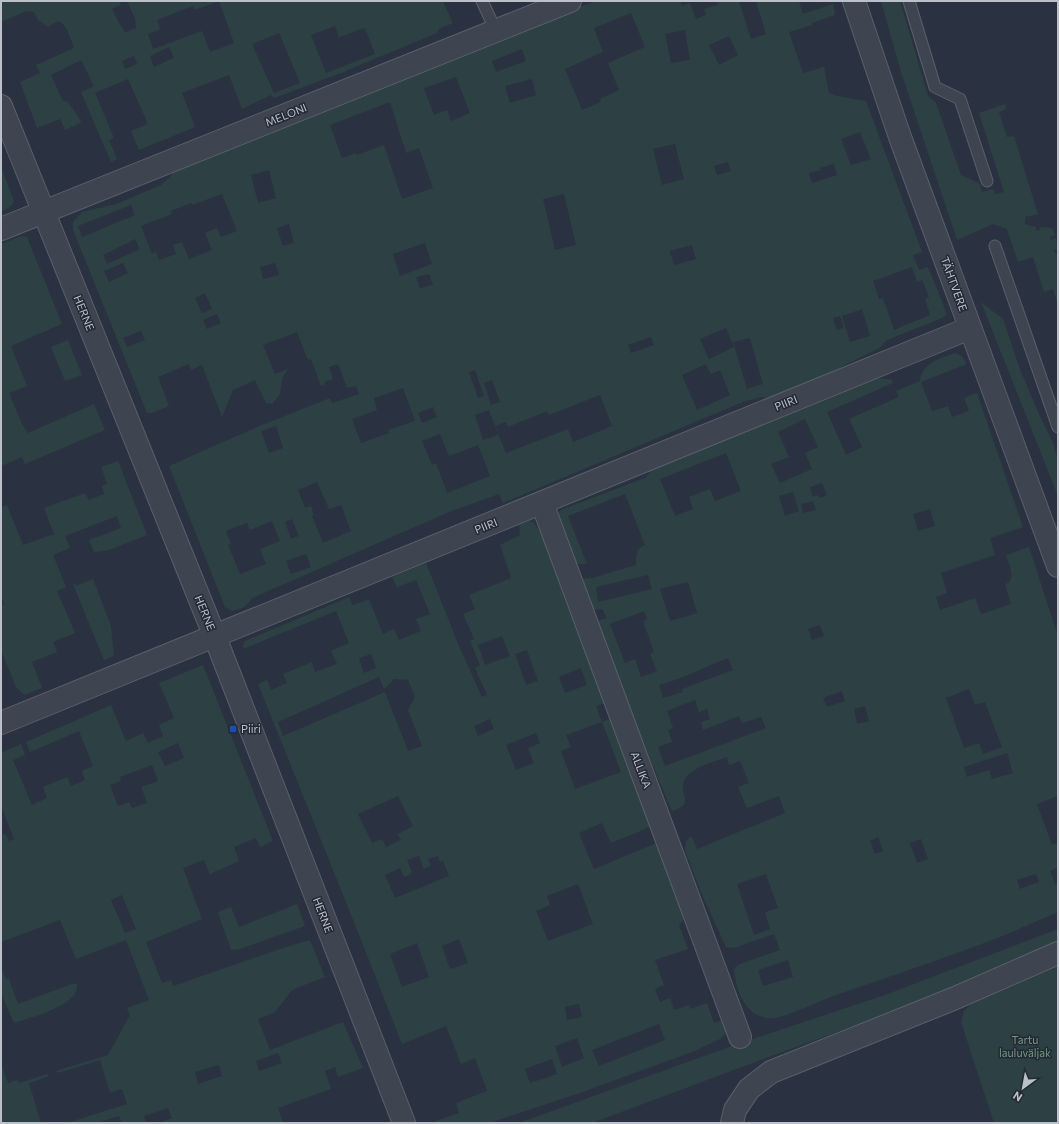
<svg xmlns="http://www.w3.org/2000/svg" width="1059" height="1124" font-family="Commissioner,sans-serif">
<rect width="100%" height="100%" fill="#2a3241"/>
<g fill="#2d4043" fill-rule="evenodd">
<path d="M6,1H119L121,5L112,9L120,25H121L125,33L135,28L136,31L135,19L127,1H201L202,3L207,1H443L453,23L439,29L437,33L341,73L285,94L274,98L271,95L242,109L229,75L182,93L195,127L139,150L131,131L148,124L128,79L95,93L114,138L109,140L117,159L111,162L81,92L94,86L81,60L51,75L63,101L68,102L81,121L80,123L65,130L60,119L37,128L20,82L40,73L36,65L74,48C71,41 66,20 57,22C54,23 51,25 48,27L38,20L34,12L26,11L1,22V3ZM219,1L234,43L210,52L202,31L153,49L148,34L160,29L157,20L193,6L195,10ZM335,26L339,37L365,28L375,54L326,73L311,35ZM279,33L300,83L274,93L252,44ZM169,47L174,58L154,67L150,56ZM134,56L137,64L125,69L122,61Z"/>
<path d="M595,1H680L682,6L690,3L696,19L706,15L704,9L718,5L717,1H739L751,39L766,34L756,1H799L803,14L833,4L835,15L812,23V25L789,32L803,73L824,67L829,93L837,96L866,101L922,252L913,255L919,270L928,267L945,309L946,315L942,318L887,340L879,348L827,374L769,398L761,397L743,402L707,417L503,503L499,494L449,512L252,598C247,607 241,609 232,611L225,607L169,466L257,427L330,398L332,403L359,394L356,386L347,388L338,364L329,367L333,379L324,382L325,385L321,386L311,359L308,360L297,332L263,345L275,374L288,369L282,379L280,394L272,404L266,403L255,380L233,390L222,417L202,365L191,370L189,364L158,377L169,406L152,413H147L73,230V222L82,212L116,204L161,185L171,176L174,170L508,33ZM631,13L645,47L608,63L619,90L600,99L601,102L582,110L565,69L603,52L594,28ZM685,30L690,60L671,63L665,34ZM729,36L738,55L719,65L709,45ZM522,49L526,61L496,72L492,61ZM456,77L470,113L451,121L447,110L434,115L424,88ZM532,79L536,95L510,103L505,86ZM390,102L406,153L419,148L433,188L402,199L384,145L357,155L356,153L342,158L330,125ZM860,132L871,159L851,165L841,139ZM675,144L684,179L662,185L653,149ZM728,162L731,171L717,175L714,166ZM834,164L837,175L812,183L809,173L821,170L820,168ZM269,170L276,198L258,203L251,175ZM222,194L237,231L221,237L217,228L205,233L212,250L189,259L182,242L173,245L176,254L159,260L156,252L152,254L141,226L172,214L171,211L191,203L192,205ZM564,194L576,245L555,250L543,199ZM131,205L135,215L82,237L78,226ZM289,224L294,243L283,246L277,228ZM135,239L140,249L107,264L103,255ZM425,243L432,264L400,276L393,254ZM692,245L696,259L674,265L670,251ZM123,263L128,273L109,282L104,271ZM275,263L279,275L263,279L260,267ZM912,267L917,282L922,280L929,297L925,299L930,315L894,330L883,298L879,299L873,281ZM429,274L433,285L420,288L416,277ZM205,293L212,309L202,313L195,298ZM862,309L870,336L850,342L842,316ZM217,314L221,323L207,329L203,320ZM840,316L844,328L837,330L833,318ZM726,328L734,347L709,359L700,339ZM141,331L145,340L127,347L123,338ZM651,337L654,345L631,353L628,345ZM750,338L763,384L747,389L733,342ZM706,364L711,374L720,370L730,395L697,410L682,375ZM475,370L484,396L478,398L469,372ZM492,380L500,402L491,405L484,383ZM403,388L415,421L388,430L389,433L361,443L352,419L377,410L374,398ZM600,395L612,426L573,442L568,429L506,453L495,426L506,422L508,427L547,411L549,415ZM433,407L437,417L422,423L418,413ZM489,410L498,435L483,440L475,415ZM276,426L283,448L269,453L261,431ZM440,434L449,456L478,445L490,476L447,493L436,463L432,465L422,441ZM317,482L329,509L341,505L351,531L323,543L312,516L314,515L311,506L305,508L298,490ZM292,519L299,536L291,539L285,522ZM272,521L280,541L260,549L266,564L240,574L228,545L231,544L226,531L247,523L250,530ZM306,554L311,567L291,574L286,561Z"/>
<path d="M881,1H900L928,96L936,103L961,175L980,184L982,192L994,189L995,194L1004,192L979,113L1005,104L1006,109L999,112L1007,137L1014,136L1038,214L1025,217V224L1036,227V230L1039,231L1040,227L1052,228L1055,235L1050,237L1051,240L1056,238L1058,249L1054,250L1056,254L1058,253V305L1053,289L1044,292L1033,257L1018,262L1007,229L993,224L957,240L901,72Z"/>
<path d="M1,167L14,201L11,206L1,212Z"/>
<path d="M22,236L27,237L62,324L11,346L27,386L9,393L22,424L28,433L94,404L105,430L25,464L22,457L1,466V244Z"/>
<path d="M981,302L1003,319L1019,367L1038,412L1053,443L1058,461V496Z"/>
<path d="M68,340L82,375L65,381L51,347Z"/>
<path d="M955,353L962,356L967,364L921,382L932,411L948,406L952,417L969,411L964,398L977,393L1023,527L990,538L995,555L941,573L947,593L936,597L940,610L975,598L981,614L1011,604L1005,584C1017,580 1009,564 1006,555L1029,547L1058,636V796L1037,804L1052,845L1058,843V867L1050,871L1055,884L1058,883V912C1039,920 1019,929 1000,937C944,959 887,977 831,997C816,1002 781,1021 766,1018C744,1014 735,988 734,968L740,964L780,950L774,934L734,948L726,947L703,897L685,851L686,841L690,837H692L697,849L785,813L779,796L747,808L738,787L749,783L740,761L729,765L727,757C715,761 691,768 685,779C676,793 698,803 672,811L641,738L596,621L607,618L602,609L592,610L581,579L592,578L636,565V558L638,549L645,545L625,494L568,516L587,564H579L575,563L557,516L560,511L563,509L645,478L658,463L873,378L888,379L892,380L893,383L827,412L846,455L862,447L849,419L899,397L896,391L920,381C921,363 941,358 955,353ZM805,419L818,447L805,453L812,469L780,483L771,464L789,457L778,432ZM726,453L741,491L715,501L710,489L689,497L693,509L675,516L660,479ZM822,483L827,495L820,498L818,495L813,497L810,487ZM793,492L799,511L785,516L779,496ZM813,501L816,510L803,513L801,504ZM930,509L935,526L918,531L913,514ZM648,575L652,589L598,602L596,587ZM688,582L697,613L670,621L660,589ZM644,611L647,619L643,621L654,652L650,654L657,671L641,677L635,659L625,663L610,624ZM820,625L824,636L812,640L808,629ZM728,658L733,670L682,689L683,692L663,698L659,685L678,679ZM969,689L975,705L985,702L1002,747L983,754L979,743L964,748L946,698ZM842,691L845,701L827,707L823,698ZM695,700L699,712L707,709L710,719L701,722L703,730L739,716L742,723L761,717L766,728L665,766L658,747L672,742L668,730L673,728L667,711ZM865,706L869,721L857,724L854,709ZM1007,753L1013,773L992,779L989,770L967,777L964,767ZM878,837L883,851L875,854L870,841ZM921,839L928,859L917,863L910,843ZM766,874L778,908L765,912L770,929L754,935L737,884ZM1036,874L1039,882L1020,889L1017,880ZM788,960L793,977L763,986L758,970Z"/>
<path d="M118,461L147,535L109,550L94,552L89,540L121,528L117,516L65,536L70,548L53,555L66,587L57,591L75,633L53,642L57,652L32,662L42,688L24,695L16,687L1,650V606L4,604L1,595V507L7,505L23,545L54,534L44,508L85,493L89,500L104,494L102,486L107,484L101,467Z"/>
<path d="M530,521L534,523L541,533L568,608L607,700L603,704L596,706L602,722L612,718L651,825L643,830L611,843L602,823L579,833L594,869L654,844H658L685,918L679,925L688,949L655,960L664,985L655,989L660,1002L670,998L674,1010L689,1005L690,1009L707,1003L714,1023L725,1019L727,1026L726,1033L720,1039L692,1052L580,1093L489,1123H434L433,1122L459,1113L456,1103L487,1091L475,1058L461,1064L446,1026L402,1044L352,917L258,684L267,680L271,690L287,683L283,674L312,662L315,672L337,664L331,651L349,643L336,611L243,649V646L245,641L349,597L353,605L369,599L383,634L394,629L399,640L421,631L416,619L430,614L416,580L397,587L392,577L426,563L459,646L482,697L487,695L475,668L480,665L470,641L474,639L463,614L475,609L469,595L511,578L500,545L520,535L519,527L521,524ZM502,636L510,656L485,665L478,645ZM527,650L538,681L526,685L515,654ZM371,654L376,668L364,673L359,658ZM581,668L587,685L565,693L559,677ZM379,677L384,689L394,679L408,680L415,697L408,710L422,746L408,751L385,692L283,736L278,722ZM490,719L494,729L478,736L474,726ZM602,722L621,772L575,789L561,751L571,747L566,735ZM536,733L540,743L528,748L534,763L516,770L506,745ZM398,796L413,826L398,834L401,840L386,847L382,839L372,843L358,814ZM419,856L424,869L431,866L428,859L438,856L440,862L443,861L449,876L395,898L385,875L400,868L404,877L412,873L407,860ZM578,884L593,924L548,941L536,911L550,905L547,896ZM459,939L468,963L450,969L442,946ZM417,943L429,977L402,987L390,954ZM579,1004L582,1017L567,1020L565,1007ZM659,1024L665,1040L599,1066L592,1050ZM577,1038L584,1058L562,1067L555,1046ZM552,1059L557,1074L530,1083L525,1069Z"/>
<path d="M93,579L111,626L114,656L104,660L73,584H75L76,586Z"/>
<path d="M203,665L273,841L260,847L256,838L234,847L239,861L210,874L204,860L183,868L202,919L146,942L162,983L171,980L173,986L283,948L310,940L325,977L292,990L274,1013L258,1019L270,1050L343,1022L363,1068L338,1077L335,1067L325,1071L331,1089L278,1108L283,1123H158L172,1118L168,1108L144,1116L146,1123H122L119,1116L96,1123H67L127,1104L122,1089L110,1093L100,1060L58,1073L56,1071L108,1055L130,1015L127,1008L149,1000L126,940L76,959L60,920L1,942V835L6,834L9,841L14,839L1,806V753L21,744L25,755L13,760L32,805L47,798L43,787L67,777L71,786L85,780L82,771L93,766L79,731L30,752L26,742L111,705L126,741L143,733L148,743L163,736L159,725L174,718L159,683ZM178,743L184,758L165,766L158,752ZM152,765L158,781L141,787L147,803L132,808L129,802L118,806L110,785L121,781L120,777ZM122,895L136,929L125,933L111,900ZM278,1053L282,1063L259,1071L256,1061ZM219,1065L222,1076L198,1084L195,1072Z"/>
<path d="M297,904L305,926L240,949L231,950L218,912L231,907L239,927Z"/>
<path d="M1058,929V946L925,1000L785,1051L592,1123H519L729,1047L885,995Z"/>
<path d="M1058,967V1123H994L961,1022L964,1011L975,1001Z"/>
<path d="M1,968L6,979H9L18,1004L72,984H77C80,1006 30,1017 14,1023L1,993Z"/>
<path d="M1,1063L8,1083L17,1080L19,1083L48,1074L49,1076L29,1083L41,1123H1Z"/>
</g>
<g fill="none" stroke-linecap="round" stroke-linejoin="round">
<defs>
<g id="service">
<path d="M482,1L496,31"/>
<path d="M909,1L935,87L960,99L987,181"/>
<path d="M995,246L1058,427"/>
</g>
<g id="minor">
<path d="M854,1L900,137L1058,566"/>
<path d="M1,106L215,637L404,1123"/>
<path d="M1,229L570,1"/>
<path d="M542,503L740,1037"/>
<path d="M1,723L970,328"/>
<path d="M732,1123L735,1110L749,1089L771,1072L953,999L1058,953"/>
</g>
</defs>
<use href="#service" stroke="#59606b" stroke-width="13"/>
<use href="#minor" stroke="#59606b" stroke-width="24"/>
<use href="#service" stroke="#3e4551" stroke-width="11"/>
<use href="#minor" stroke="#3e4551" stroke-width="22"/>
</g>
<rect fill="#1a4fb4" stroke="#232a36" stroke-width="1.5" x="229" y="725" width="8" height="8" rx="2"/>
<g text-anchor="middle" stroke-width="3" stroke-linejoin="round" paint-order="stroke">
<g font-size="11" fill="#bbc0cb" stroke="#232a36">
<text transform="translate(286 115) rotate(-22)" y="4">MELONI</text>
<text transform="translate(954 284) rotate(70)" y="4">TÄHTVERE</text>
<text transform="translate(84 313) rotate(68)" y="4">HERNE</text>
<text transform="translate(786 403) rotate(-22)" y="4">PIIRI</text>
<text transform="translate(486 526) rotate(-22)" y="4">PIIRI</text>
<text transform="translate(205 613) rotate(68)" y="4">HERNE</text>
<text transform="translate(641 770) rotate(69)" y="4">ALLIKA</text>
<text transform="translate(323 915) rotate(69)" y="4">HERNE</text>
</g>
<g font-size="11" fill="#bbc0cb" stroke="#232a36" text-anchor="start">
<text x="241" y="733">Piiri</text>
</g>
<g font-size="11" fill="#759980" stroke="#232a36">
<text x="1025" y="1044">Tartu<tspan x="1025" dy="13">lauluväljak</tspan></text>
</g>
</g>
<rect width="1059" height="1124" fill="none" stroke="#bbc0cb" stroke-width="4"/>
<g transform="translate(1023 1088) rotate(212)" stroke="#232a36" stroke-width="3" paint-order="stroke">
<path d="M0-3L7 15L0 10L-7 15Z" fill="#bbc0cb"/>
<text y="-6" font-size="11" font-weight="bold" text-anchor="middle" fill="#bbc0cb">N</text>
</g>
</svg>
